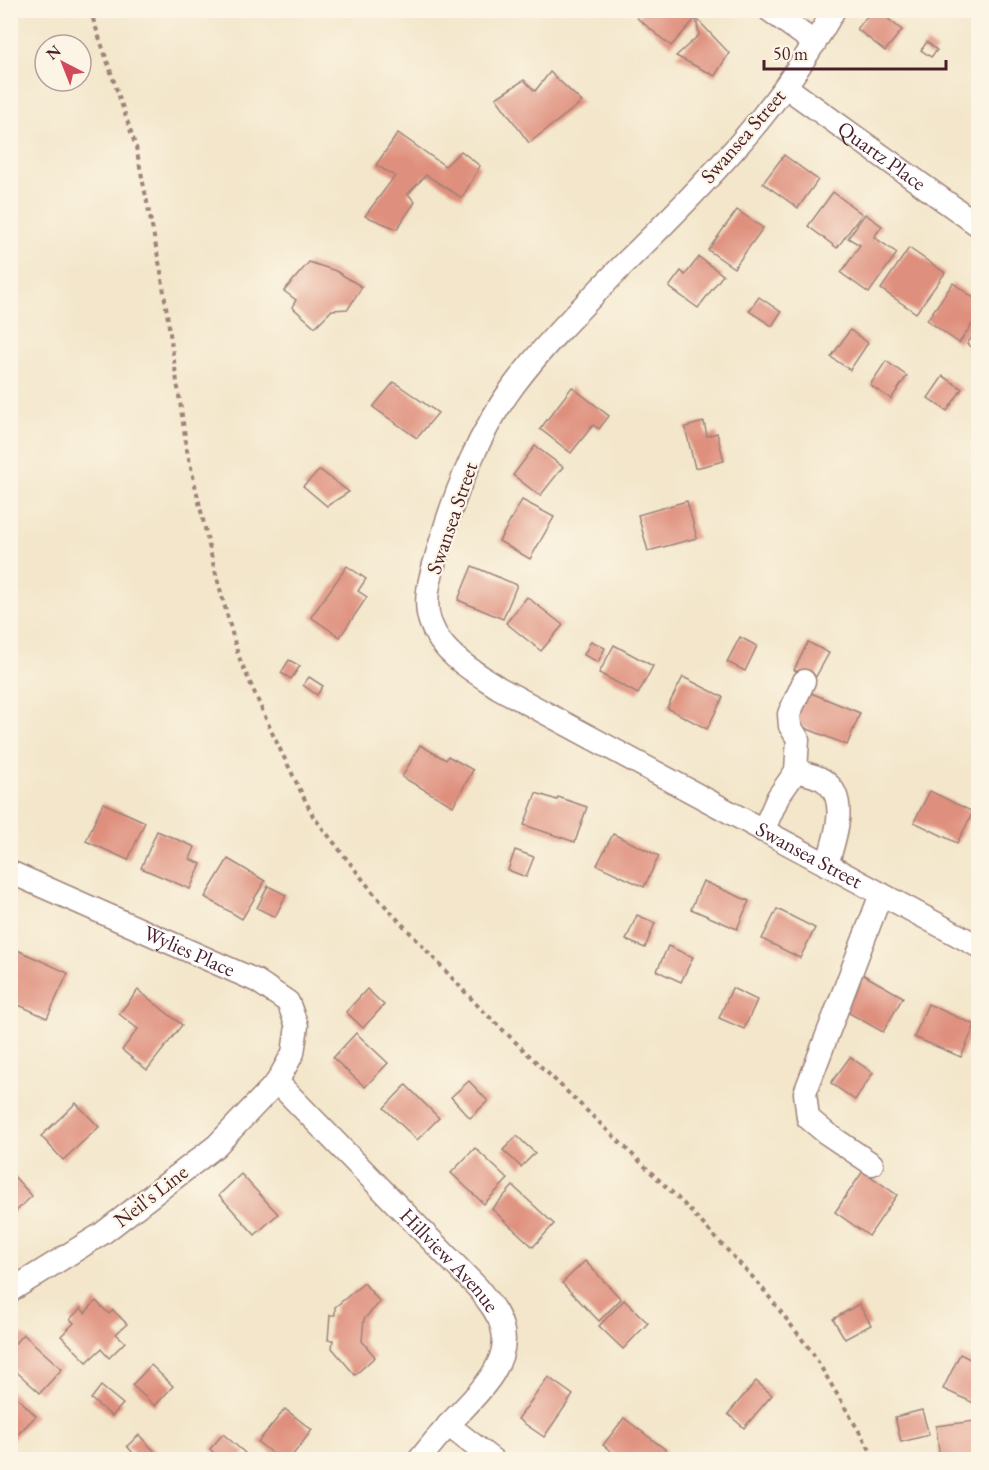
<svg xmlns="http://www.w3.org/2000/svg" width="989" height="1470" font-family="'EB Garamond',serif">
<rect width="100%" height="100%" fill="#fcf5e5"/>
<filter id="ink" filterUnits="userSpaceOnUse"><feTurbulence type="fractalNoise" baseFrequency=".0167" numOctaves="2"/><feDisplacementMap in="SourceGraphic" scale="12" xChannelSelector="R" yChannelSelector="G"/><feConvolveMatrix kernelMatrix="1 2 1 2 8 2 1 2 1" color-interpolation-filters="sRGB"/></filter>
<filter id="wash" filterUnits="userSpaceOnUse"><feTurbulence type="fractalNoise" baseFrequency=".008" numOctaves="4" result="noise"/><feDisplacementMap in="SourceGraphic" scale="24" xChannelSelector="R" yChannelSelector="G"/><feGaussianBlur stdDeviation="1.35" result="paint"/><feColorMatrix in="noise" values="0 0 0 0 0 0 0 0 0 0 0 0 0 0 0 0 0 1.4 0 .05"/><feComposite in="paint" operator="in"/></filter>
<g filter="url(#wash)">
<rect width="100%" height="100%" fill="#f3e6ca"/>
<g id="blocks">
<g fill="#df8f7d">
<path d="M643,10H681L696,18L671,46L637,18Z"/>
<path d="M872,10H877L902,30L885,51L857,29Z"/>
<path d="M696,18L729,53L715,76L676,56L699,35Z"/>
<path d="M927,42L937,50L931,57L921,50Z"/>
<path d="M550,72L582,102L529,143L496,98L524,80L535,91Z"/>
<path d="M398,133L445,166L461,151L480,166L462,198L426,175L408,194L415,202L397,229L365,216L395,176L376,165Z"/>
<path d="M784,155L818,180L798,208L763,183Z"/>
<path d="M833,192L862,214L837,248L808,226Z"/>
<path d="M737,210L763,228L734,268L708,250Z"/>
<path d="M865,214L882,226L874,237L897,253L869,293L841,273L860,245L848,238Z"/>
<path d="M909,248L945,273L916,313L881,289Z"/>
<path d="M699,257L723,275L698,308L669,287L681,271L685,275Z"/>
<path d="M309,262L336,271L362,287L348,309L332,310L315,327L292,307L296,300L284,291Z"/>
<path d="M953,283L978,301V316L959,343L927,320Z"/>
<path d="M759,297L781,312L772,326L749,311Z"/>
<path d="M978,328V352L967,344Z"/>
<path d="M850,330L868,343L850,370L831,357Z"/>
<path d="M886,361L907,376L891,399L870,385Z"/>
<path d="M943,376L962,389L947,411L928,398Z"/>
<path d="M394,382L438,413L417,438L373,407Z"/>
<path d="M572,387L609,416L599,429L593,425L571,453L540,429Z"/>
<path d="M704,422L707,436L717,433L724,461L695,468L685,427Z"/>
<path d="M535,446L563,467L540,496L513,475Z"/>
<path d="M320,470L349,492L327,506L303,486Z"/>
<path d="M522,500L554,517L530,559L499,541Z"/>
<path d="M687,501L697,538L648,551L638,515Z"/>
<path d="M347,566L366,579L358,591L367,597L340,637L311,617Z"/>
<path d="M472,566L517,585L503,619L458,600Z"/>
<path d="M527,597L563,625L541,651L506,623Z"/>
<path d="M740,637L757,646L745,671L727,662Z"/>
<path d="M591,641L605,648L598,662L584,655Z"/>
<path d="M808,642L829,653L814,680L794,670Z"/>
<path d="M614,645L653,666L638,694L599,673Z"/>
<path d="M289,660L300,666L291,679L281,673Z"/>
<path d="M309,677L323,686L317,695L303,685Z"/>
<path d="M683,677L723,697L707,729L667,708Z"/>
<path d="M806,691L860,713L847,745L793,723Z"/>
<path d="M420,745L446,760L448,756L473,770L453,806L402,777Z"/>
<path d="M930,791L973,812L957,843L914,822Z"/>
<path d="M536,793L557,800L558,797L587,807L575,842L524,825Z"/>
<path d="M103,803L145,822L128,860L86,841Z"/>
<path d="M157,831L195,847L190,859L201,864L190,889L141,868Z"/>
<path d="M613,834L659,856L644,887L597,865Z"/>
<path d="M515,850L534,857L526,877L508,870Z"/>
<path d="M228,859L265,881L242,919L205,897Z"/>
<path d="M703,881L749,901L737,929L691,909Z"/>
<path d="M268,886L286,895L275,917L257,908Z"/>
<path d="M777,909L815,928L800,958L762,939Z"/>
<path d="M637,915L655,923L645,948L626,940Z"/>
<path d="M668,946L693,957L681,982L657,971Z"/>
<path d="M15,949L68,973L47,1018L10,1001V958Z"/>
<path d="M862,974L903,997L883,1032L842,1009Z"/>
<path d="M732,988L757,1000L744,1029L719,1018Z"/>
<path d="M367,989L384,1005L363,1028L346,1012Z"/>
<path d="M138,990L182,1025L147,1070L122,1050L138,1029L119,1014Z"/>
<path d="M928,1004L975,1025L961,1057L914,1037Z"/>
<path d="M356,1033L388,1063L365,1087L333,1058Z"/>
<path d="M850,1057L873,1073L855,1100L831,1083Z"/>
<path d="M469,1081L488,1101L470,1118L451,1097Z"/>
<path d="M406,1085L439,1118L417,1140L384,1108Z"/>
<path d="M76,1103L99,1127L63,1160L41,1136Z"/>
<path d="M517,1136L535,1153L521,1167L503,1150Z"/>
<path d="M475,1148L508,1179L484,1204L451,1173Z"/>
<path d="M863,1171L897,1195L869,1236L835,1212Z"/>
<path d="M12,1174L32,1196L10,1217V1175Z"/>
<path d="M241,1174L278,1214L255,1235L219,1195Z"/>
<path d="M513,1186L554,1224L533,1247L492,1209Z"/>
<path d="M585,1261L621,1299L599,1321L562,1283Z"/>
<path d="M364,1283L380,1302L364,1319L362,1341L375,1357L355,1375L332,1348L333,1340H328L330,1315H335V1307Z"/>
<path d="M624,1300L648,1323L623,1349L599,1326Z"/>
<path d="M96,1301L109,1314L113,1310L127,1324L116,1334L125,1342L109,1358L101,1349L87,1362L61,1336L74,1323L70,1319L81,1308L85,1313Z"/>
<path d="M859,1304L871,1325L845,1339L833,1319Z"/>
<path d="M23,1334L62,1369L40,1393L10,1366V1349Z"/>
<path d="M960,1354L978,1363V1405L943,1389Z"/>
<path d="M151,1365L173,1386L155,1406L132,1385Z"/>
<path d="M548,1377L573,1395L544,1437L518,1419Z"/>
<path d="M756,1381L772,1395L744,1428L728,1414Z"/>
<path d="M101,1386L123,1404L112,1416L91,1399Z"/>
<path d="M10,1390L36,1416L10,1442Z"/>
<path d="M285,1409L312,1430L289,1460H280L258,1442Z"/>
<path d="M922,1410L929,1435L901,1442L895,1417Z"/>
<path d="M624,1418L666,1450L659,1460H622L603,1445Z"/>
<path d="M975,1421L978,1446L973,1447L975,1460H940L936,1426Z"/>
<path d="M223,1434L245,1453L239,1460H221L210,1449Z"/>
<path d="M139,1435L156,1453L150,1460H139L127,1446Z"/>
</g>
</g>
</g>
<g filter="url(#ink)">
<use href="#blocks" fill-opacity="0" stroke="#9e827a" stroke-width="1.5"/>
<g fill="none" stroke-linecap="round" stroke-linejoin="round">
<defs>
<g id="minor">
<path d="M769,10L815,43"/>
<path id="s1" d="M834,10C807,58 776,102 740,143C703,185 664,225 624,264C586,303 547,341 514,385C481,429 455,491 440,544C433,569 421,599 431,624C442,654 473,671 499,688L978,946"/>
<path id="s2" d="M786,87L978,225"/>
<path d="M796,771C804,773 815,775 823,780C851,798 834,840 827,865"/>
<path d="M763,831L778,797L796,771L798,739L790,726L789,714L804,681"/>
<path id="s3" d="M10,872L257,981L288,1002L297,1026L293,1053L277,1082L216,1146L103,1233L10,1291"/>
<path id="s4" d="M277,1082L478,1288C487,1300 498,1312 502,1327C513,1364 474,1397 452,1421C441,1433 430,1446 419,1460"/>
<path d="M872,1164L826,1133L808,1118L805,1093L881,894"/>
<path d="M448,1425L493,1460"/>
</g>
</defs>
<use href="#minor" stroke="#9e827a" stroke-width="25"/>
<path stroke="#9e827a" stroke-width="4" stroke-dasharray="4.5 4.5" stroke-linecap="butt" d="M90,10L136,147L161,272L187,450L213,563L238,655L274,737L313,816L375,895L479,1007L684,1204L759,1284L812,1352L876,1460"/>
<use href="#minor" stroke="#fff" stroke-width="22"/>
</g>
</g>
<g text-anchor="middle" stroke-width="4.5" stroke-linejoin="round" paint-order="stroke">
<g font-size="21" fill="#4a1f2b" stroke="#fcf5e5">
<text transform="translate(743 136) rotate(-49)" y="7">Swansea Street</text>
<text dy="7" stroke="none"><textPath href="#s2" startOffset="118">Quartz Place</textPath></text>
<text transform="translate(452 518) rotate(-71)" y="7">Swansea Street</text>
<text dy="7" stroke="none"><textPath href="#s1" startOffset="1200">Swansea Street</textPath></text>
<text dy="7" stroke="none"><textPath href="#s3" startOffset="196">Wylies Place</textPath></text>
<text transform="translate(151 1196) rotate(-38)" y="7">Neil's Line</text>
<text dy="7" stroke="none"><textPath href="#s4" startOffset="248">Hillview Avenue</textPath></text>
</g>
</g>
<rect width="989" height="1470" fill="none" stroke="#fcf5e5" stroke-width="36"/>
<g transform="translate(63 63) rotate(318)"><circle r="28" fill="#fcf5e5" stroke="#b59f9b" stroke-width="1.5"/>
<path d="M0-4.5L10 22L0 15L-10 22Z" fill="#d1495b"/>
<text y="-9" font-size="16" font-weight="bold" text-anchor="middle" fill="#4a1f2b">N</text>
</g>
<path d="M764 60v9h182v-9" fill="none" stroke="#4a1f2b" stroke-width="3"/>
<text x="773" y="60" font-size="18" fill="#4a1f2b" stroke="#fcf5e5" stroke-width="4.5" paint-order="stroke">50 m</text>
</svg>
